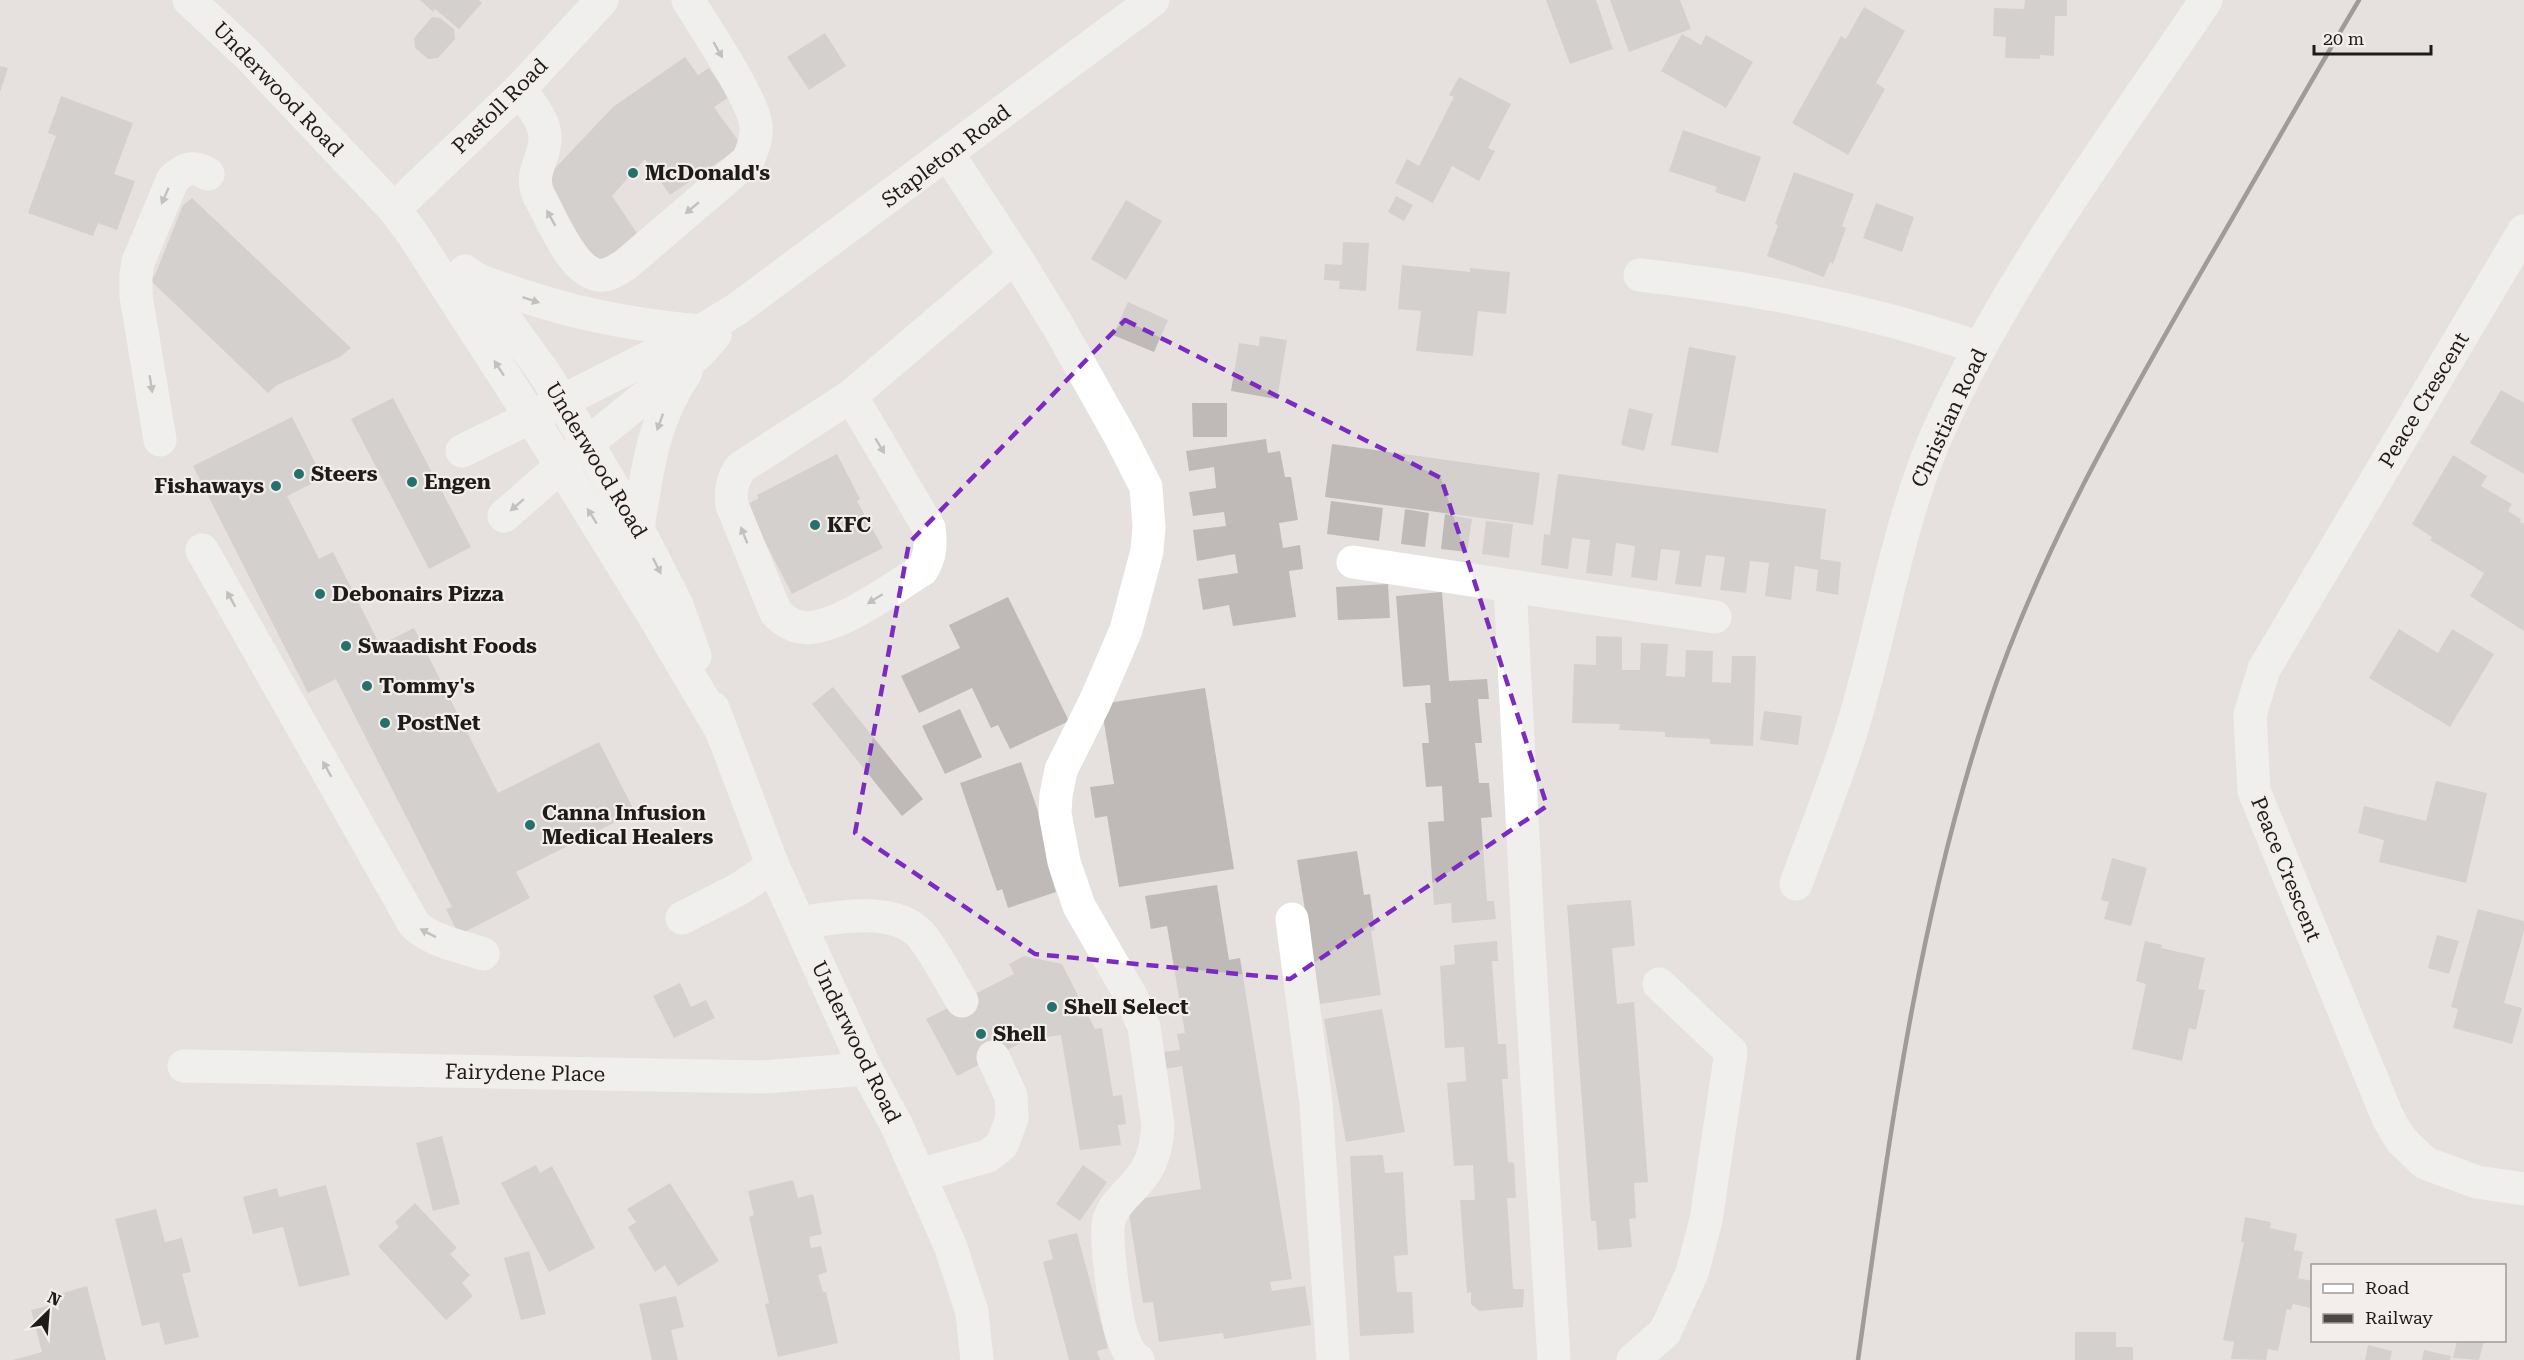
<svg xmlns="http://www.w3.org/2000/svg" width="2524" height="1360" font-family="'Roboto Serif',serif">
<rect width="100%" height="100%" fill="#e6e1df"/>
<g fill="#bfbab8">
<path d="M420,0H479L482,3L459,29L435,9L433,12Z"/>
<path d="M1546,0H1596L1613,49L1570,64Z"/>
<path d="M1610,0H1680L1691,29L1629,52Z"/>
<path d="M2025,0H2067V16H2055L2054,56L2040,55V59L2005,58L2006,37L1993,36L1994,8L2024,9Z"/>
<path d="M1864,7L1905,31L1876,83L1885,89L1848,155L1792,123L1841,36L1846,39Z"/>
<path d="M432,17L440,18L454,29L455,39L438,58L428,59L415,48L414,38Z"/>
<path d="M825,33L846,66L809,90L787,57Z"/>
<path d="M1682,34L1701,45L1706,35L1753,62L1726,108L1661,71Z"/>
<path d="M685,57L698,75L709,68L729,97L714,107L742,146L670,195L645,159L612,196L639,236L596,266L540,184L613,107Z"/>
<path d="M0,66L8,68L0,92Z"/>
<path d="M1459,77L1511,104L1488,148L1495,151L1479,181L1452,166L1433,203L1395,183L1407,159L1419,166L1454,97L1449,95Z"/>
<path d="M61,96L133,123L114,174L135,181L117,230L98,223L93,236L28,213L56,136L48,133Z"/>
<path d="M1683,130L1761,157L1745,202L1715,192L1717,187L1669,171Z"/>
<path d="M1794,172L1854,194L1842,226L1846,228L1833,264L1830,262L1824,277L1767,256L1778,225L1775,224Z"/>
<path d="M1396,196L1413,205L1404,221L1388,212Z"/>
<path d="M192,198L351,348L340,357L277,385L268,393L150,280L155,275L183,205Z"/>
<path d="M1126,200L1162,221L1126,280L1091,259Z"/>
<path d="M1876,203L1914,217L1902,252L1863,238Z"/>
<path d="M1343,242L1369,243L1366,291L1339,289L1340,281L1324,280L1325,264L1342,265Z"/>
<path d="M1402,265L1470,272V268L1510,272L1506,314L1478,311L1473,356L1416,351L1421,311L1398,309Z"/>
<path d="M1128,302L1168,320L1154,352L1113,335Z"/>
<path d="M1260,336L1287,340L1277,399L1231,391L1239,343L1259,346Z"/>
<path d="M1689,347L1736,356L1718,453L1671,445Z"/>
<path d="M2501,390L2524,403V474L2470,443Z"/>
<path d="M393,398L471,547L429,569L351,419Z"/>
<path d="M1192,403H1227V437H1193Z"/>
<path d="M1629,408L1653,414L1644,451L1621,445Z"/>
<path d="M292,417L323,478L287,496L319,559L333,552L380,645L414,628L498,793L599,742L635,812L516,872L530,898L459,935L446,909L452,907L336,679L308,693L193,466Z"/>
<path d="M1266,439L1268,453L1280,451L1285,477H1291L1298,520L1279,523L1283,548L1300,545L1303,569L1289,571L1296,617L1233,626L1229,605L1203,610L1198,579L1238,573L1235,554L1197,561L1193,530L1226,526L1224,512L1193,516L1189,492L1216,488L1214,467L1189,471L1186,451Z"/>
<path d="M1332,444L1540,473L1533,525L1325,497Z"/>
<path d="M837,454L860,499L857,501L883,548L792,594L746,505L759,498L757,495Z"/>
<path d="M2453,455L2487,476L2481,486L2512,504L2508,511L2521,519L2520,522L2524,524V631L2470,596L2484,573L2430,540L2432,537L2412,524Z"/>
<path d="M1558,474L1826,509L1820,559L1841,562L1838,595L1816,591L1818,570L1795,566L1791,600L1765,596L1769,563L1750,561L1746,593L1720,590L1725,557L1706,555L1701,587L1675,584L1680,551L1661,549L1657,581L1631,577L1635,546L1616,543L1612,576L1586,573L1590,540L1572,538L1568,569L1541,565L1544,534L1550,535Z"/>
<path d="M1331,501L1383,508L1379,541L1327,534Z"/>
<path d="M1405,509L1429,513L1425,547L1401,544Z"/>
<path d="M1445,514L1472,519L1467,552L1441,549Z"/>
<path d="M1486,521L1513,524L1509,558L1482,554Z"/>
<path d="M1388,584L1390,618L1338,620L1336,587Z"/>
<path d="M1442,592L1449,681L1487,679L1489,699H1478L1482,743H1475L1479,783H1489L1492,817L1481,818L1487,901H1494L1496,919L1452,923L1451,903L1434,905L1428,822L1444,821L1442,786L1426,787L1422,743H1429L1425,703H1431L1430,685L1403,687L1396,596Z"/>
<path d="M1008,597L1069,721L1010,749L998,725L991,728L972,688L919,713L901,676L960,648L949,625Z"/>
<path d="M2399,629L2438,653L2452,629L2494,654L2450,727L2369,678Z"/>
<path d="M1596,636L1622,637V670H1640L1641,643L1668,644L1666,676L1685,677L1686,650L1713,651L1712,682L1731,683L1732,656H1756L1753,746L1710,744V739L1665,737V732L1619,730L1620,724L1572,723L1574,664L1596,665Z"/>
<path d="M833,687L923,799L902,816L812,704Z"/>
<path d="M1205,688L1234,869L1119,887L1107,816L1095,818L1090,787L1114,784L1101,704Z"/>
<path d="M960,709L982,757L945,774L922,726Z"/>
<path d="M1764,711L1802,716L1798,745L1760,740Z"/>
<path d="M1021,762L1058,869L1050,872L1056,892L1008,908L1002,889L997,891L960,783Z"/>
<path d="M2436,781L2487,793L2466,883L2379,862L2384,840L2358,833L2364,806L2426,821Z"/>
<path d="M1357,851L1364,895L1370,894L1375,930L1371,931L1381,995L1320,1004L1297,860Z"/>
<path d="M2112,858L2147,868L2131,926L2104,919L2109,902L2101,900Z"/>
<path d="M1217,885L1229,960L1240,958L1292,1279L1270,1282L1272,1291L1305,1286L1311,1325L1224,1339L1223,1333L1159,1342L1153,1302L1143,1303L1127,1201L1201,1189L1182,1066L1165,1069L1163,1052L1180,1050L1177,1034L1185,1033L1167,926L1151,929L1145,896Z"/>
<path d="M1631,900L1635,946L1612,948L1617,1004L1634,1002L1648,1182L1634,1183L1636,1218L1629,1219L1632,1247L1598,1250L1596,1221H1591L1567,905Z"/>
<path d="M2478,909L2524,921V931L2504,1003L2522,1008L2512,1044L2453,1028L2458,1009L2451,1007Z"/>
<path d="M2437,935L2459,941L2449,974L2428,968Z"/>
<path d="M1497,941L1498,961H1492L1498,1044H1506L1508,1079H1502L1508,1162L1514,1163L1516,1198H1507L1513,1289H1524L1523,1307L1479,1311L1471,1304V1292L1467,1293L1460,1200H1475L1473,1165L1454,1166L1447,1083L1466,1081L1464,1047L1445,1048L1440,966L1455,964L1454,945Z"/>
<path d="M2145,941L2162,945L2161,948L2205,958L2198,989L2205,990L2196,1030L2189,1028L2182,1061L2132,1049L2146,984L2136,981Z"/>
<path d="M1024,956L1062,964L1095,1029L1102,1028L1113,1096L1122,1095L1126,1124L1118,1125L1121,1145L1080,1150L1061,1035L1047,1037L1044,1031L957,1076L926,1019L1014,974L1009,964Z"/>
<path d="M680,983L691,1007L706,1000L715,1018L674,1038L653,996Z"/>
<path d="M1382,1009L1405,1132L1346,1142L1324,1019Z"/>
<path d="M442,1136L460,1204L433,1211L416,1143Z"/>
<path d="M1383,1155L1385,1173L1403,1172L1408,1255L1394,1256L1397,1292H1412L1414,1333L1360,1336L1350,1156Z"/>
<path d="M536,1165L540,1173L552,1166L595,1248L549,1272L501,1183Z"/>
<path d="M1083,1165L1107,1182L1080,1221L1056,1204Z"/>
<path d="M793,1180L798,1198L813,1194L822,1234L809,1237L811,1248L821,1246L827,1272L818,1275L823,1292H826L838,1343L778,1357L765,1304L769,1303L749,1217L754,1215L748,1191Z"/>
<path d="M670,1183L719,1261L678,1286L665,1265L655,1272L628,1227L636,1222L627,1209Z"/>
<path d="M326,1185L350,1275L299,1287L283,1227L253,1234L243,1197L277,1188L279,1197Z"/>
<path d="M415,1203L457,1248L450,1254L470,1275L462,1283L473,1296L446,1320L378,1246L399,1227L395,1222Z"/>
<path d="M156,1209L165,1242L182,1238L191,1272L182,1274L199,1337L165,1345L159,1322L142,1326L115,1219Z"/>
<path d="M2245,1217L2271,1222L2270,1228L2297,1234L2294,1250L2303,1252L2298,1278L2312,1281L2310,1308L2293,1304L2291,1310L2287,1309L2278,1351L2268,1349L2266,1360L2231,1359L2234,1342L2223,1340L2244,1242H2241Z"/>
<path d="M1077,1233L1108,1348L1097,1351L1100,1360H1069L1043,1262L1053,1259L1048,1240Z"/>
<path d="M529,1251L546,1314L521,1320L504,1258Z"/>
<path d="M87,1286L106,1360H13L42,1352L31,1310L51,1305L49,1297Z"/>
<path d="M676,1296L684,1327L671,1330L678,1360H652L639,1304Z"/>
<path d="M2075,1332H2116V1347H2133V1360H2075Z"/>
<path d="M2457,1341H2484L2479,1360L2453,1358Z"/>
<path d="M2368,1345L2392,1351L2390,1360H2365Z"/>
<path d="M2424,1350L2451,1356L2450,1360H2422Z"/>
</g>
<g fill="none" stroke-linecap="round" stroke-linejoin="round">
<path stroke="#bebab8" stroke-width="33" stroke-dasharray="33 16" stroke-linecap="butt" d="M962,1001L993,1057"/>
<g stroke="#fff" stroke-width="33">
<path d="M189,0L249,56L394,209L412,233L531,417L462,451"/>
<path d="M520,89C529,103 544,119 545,136C546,160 528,171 539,196C552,218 574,279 604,275C612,274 618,269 625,265L748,160C753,148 757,139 756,125C753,99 704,26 688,0"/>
<path d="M948,154L1015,256L1058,326L1121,438L1146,487L1149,527L1147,551L1126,630L1095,702L1061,770L1056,795L1055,813L1064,862L1079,906L1131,996L1144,1027L1158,1125C1157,1143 1154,1161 1142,1176C1131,1192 1115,1201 1109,1220C1104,1236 1116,1320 1123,1338C1126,1346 1130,1356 1138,1360"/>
<path d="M394,209L520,89L602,0"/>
<path d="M2524,231L2264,669L2250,715L2254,791L2388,1118L2401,1140L2425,1163L2477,1182L2524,1189"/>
<path d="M465,271L476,279L545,374L562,401"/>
<path d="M1640,275C1756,288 1870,310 1980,348"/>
<path d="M851,396L929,528C931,544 931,556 922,570C894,587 832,634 800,627C790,625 784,620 776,613L732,505C730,491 732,480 740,468L851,396L1015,256"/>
<path d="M160,440L136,296V275L138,262L173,179C185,168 193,165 208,174"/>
<path d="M504,516L561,466"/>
<path d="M202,550L414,924C430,941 461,946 483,954"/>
<path d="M1353,562L1715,617"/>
<path d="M1510,586L1528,932L1554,1360"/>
<path d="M1796,884C1814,834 1834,785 1850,735C1883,632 1896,522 1942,423C2012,272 2114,137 2206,0"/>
<path d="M682,918L739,889L773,866"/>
<path d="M1292,919L1316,1103L1333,1360"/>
<path d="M799,923C834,918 892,905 920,934C933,948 951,983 962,1001"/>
<path d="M184,1066L763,1077L866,1069"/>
<path d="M920,1175L988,1156L1002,1145L1012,1118L1011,1096L993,1057"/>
<path d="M1633,1360L1665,1332L1692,1273L1706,1220L1731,1052L1659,984"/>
</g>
<g stroke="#fff" stroke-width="33">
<path d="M476,279C553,309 618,324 701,331"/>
<path d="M562,401L638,529L677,605L695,656"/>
<path d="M573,455L699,353L715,335"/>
<path d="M638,529C647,471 652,422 686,372"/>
<path d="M713,708L773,866L866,1069L897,1126L950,1245L972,1312L977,1360"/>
<path d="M720,728L654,616L531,417L701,331L737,309L1153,0"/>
</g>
<path stroke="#494645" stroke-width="4.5" d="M1858,1360C1889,1141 1917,921 1987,710C2038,555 2119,415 2200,274C2253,183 2305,91 2359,0"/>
</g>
<defs><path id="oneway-solid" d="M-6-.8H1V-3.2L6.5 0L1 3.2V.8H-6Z" transform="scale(1.5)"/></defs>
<g fill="#9a9998">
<use href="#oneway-solid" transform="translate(718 50) rotate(60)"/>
<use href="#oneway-solid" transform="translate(165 196) rotate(114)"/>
<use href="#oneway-solid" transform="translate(692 208) rotate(140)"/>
<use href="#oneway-solid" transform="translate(551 218) rotate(-119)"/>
<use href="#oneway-solid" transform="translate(531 300) rotate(18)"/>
<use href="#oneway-solid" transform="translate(499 368) rotate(-123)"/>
<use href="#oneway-solid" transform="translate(151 384) rotate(81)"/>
<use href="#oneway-solid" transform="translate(660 422) rotate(110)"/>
<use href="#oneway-solid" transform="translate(880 446) rotate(59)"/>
<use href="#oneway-solid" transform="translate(517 505) rotate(139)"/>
<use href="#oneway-solid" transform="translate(592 516) rotate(-122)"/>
<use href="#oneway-solid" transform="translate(744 535) rotate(-112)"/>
<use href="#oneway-solid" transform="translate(657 566) rotate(63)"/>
<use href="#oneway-solid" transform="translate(231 599) rotate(-119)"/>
<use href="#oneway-solid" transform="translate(875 599) rotate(148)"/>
<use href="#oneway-solid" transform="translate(327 769) rotate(-119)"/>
<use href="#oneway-solid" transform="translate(428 933) rotate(-153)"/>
</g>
<path d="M0 0H2524V1360H0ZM1125,320L1441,478L1547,806L1290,979L1035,954L855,833L909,543Z" fill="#e6e1df" fill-opacity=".55" fill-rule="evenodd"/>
<path fill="none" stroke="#7b2cbf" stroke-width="4.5" stroke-dasharray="12 8" stroke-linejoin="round" d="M1125,320L1441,478L1547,806L1290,979L1035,954L855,833L909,543Z"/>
<g fill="#27716c" stroke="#f3eeec" stroke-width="2">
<circle cx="633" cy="173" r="6"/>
<circle cx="299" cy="474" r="6"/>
<circle cx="412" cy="482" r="6"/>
<circle cx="276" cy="486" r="6"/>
<circle cx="815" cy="525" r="6"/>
<circle cx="320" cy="594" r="6"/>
<circle cx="346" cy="646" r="6"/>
<circle cx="367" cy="686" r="6"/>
<circle cx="385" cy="723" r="6"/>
<circle cx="530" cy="825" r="6"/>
<circle cx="1052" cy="1007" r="6"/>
<circle cx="981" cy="1034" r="6"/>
</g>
<g text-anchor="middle" stroke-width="4.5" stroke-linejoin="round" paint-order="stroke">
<g font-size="21" fill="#1e1c1b" stroke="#f3eeec">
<text transform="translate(278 89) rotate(46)" y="7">Underwood Road</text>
<text transform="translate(500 106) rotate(-45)" y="7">Pastoll Road</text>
<text transform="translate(946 156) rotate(-37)" y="7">Stapleton Road</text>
<text transform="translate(2424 400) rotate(-59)" y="7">Peace Crescent</text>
<text transform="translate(1949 418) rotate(-65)" y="7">Christian Road</text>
<text transform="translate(596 460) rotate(59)" y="7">Underwood Road</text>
<text transform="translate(2286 869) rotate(68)" y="7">Peace Crescent</text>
<text transform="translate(856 1042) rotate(64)" y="7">Underwood Road</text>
<text transform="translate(525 1073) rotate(1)" y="7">Fairydene Place</text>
</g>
<g font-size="21" font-weight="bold" fill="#1e1c1b" stroke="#f3eeec" text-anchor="start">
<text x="645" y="180">McDonald's</text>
<text x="311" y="481">Steers</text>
<text x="424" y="489">Engen</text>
<text x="264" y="493" text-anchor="end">Fishaways</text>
<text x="827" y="532">KFC</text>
<text x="332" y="601">Debonairs Pizza</text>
<text x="358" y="653">Swaadisht Foods</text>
<text x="379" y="693">Tommy's</text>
<text x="397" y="730">PostNet</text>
<text x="542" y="820">Canna Infusion<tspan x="542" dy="24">Medical Healers</tspan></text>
<text x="1064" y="1014">Shell Select</text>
<text x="993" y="1041">Shell</text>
</g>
</g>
<rect x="2311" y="1264" width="195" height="78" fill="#f3eeec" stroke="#9e9a98" stroke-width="1.5"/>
<rect x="2323" y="1284" width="30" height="9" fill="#ffffff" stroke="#9e9a98" stroke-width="1.5"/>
<text x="2365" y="1294" font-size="18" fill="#1e1c1b">Road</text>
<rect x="2323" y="1314" width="30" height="9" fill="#494645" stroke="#9e9a98" stroke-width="1.5"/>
<text x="2365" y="1324" font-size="18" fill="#1e1c1b">Railway</text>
<g transform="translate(48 1312) rotate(25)" stroke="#f3eeec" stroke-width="4.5" paint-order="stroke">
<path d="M0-4.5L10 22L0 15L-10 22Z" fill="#1e1c1b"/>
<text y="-9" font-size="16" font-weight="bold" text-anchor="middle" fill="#1e1c1b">N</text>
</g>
<path d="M2314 45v9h117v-9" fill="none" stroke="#1e1c1b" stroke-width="3"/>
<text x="2323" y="45" font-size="18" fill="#1e1c1b" stroke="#f3eeec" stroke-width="4.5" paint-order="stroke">20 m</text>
</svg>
